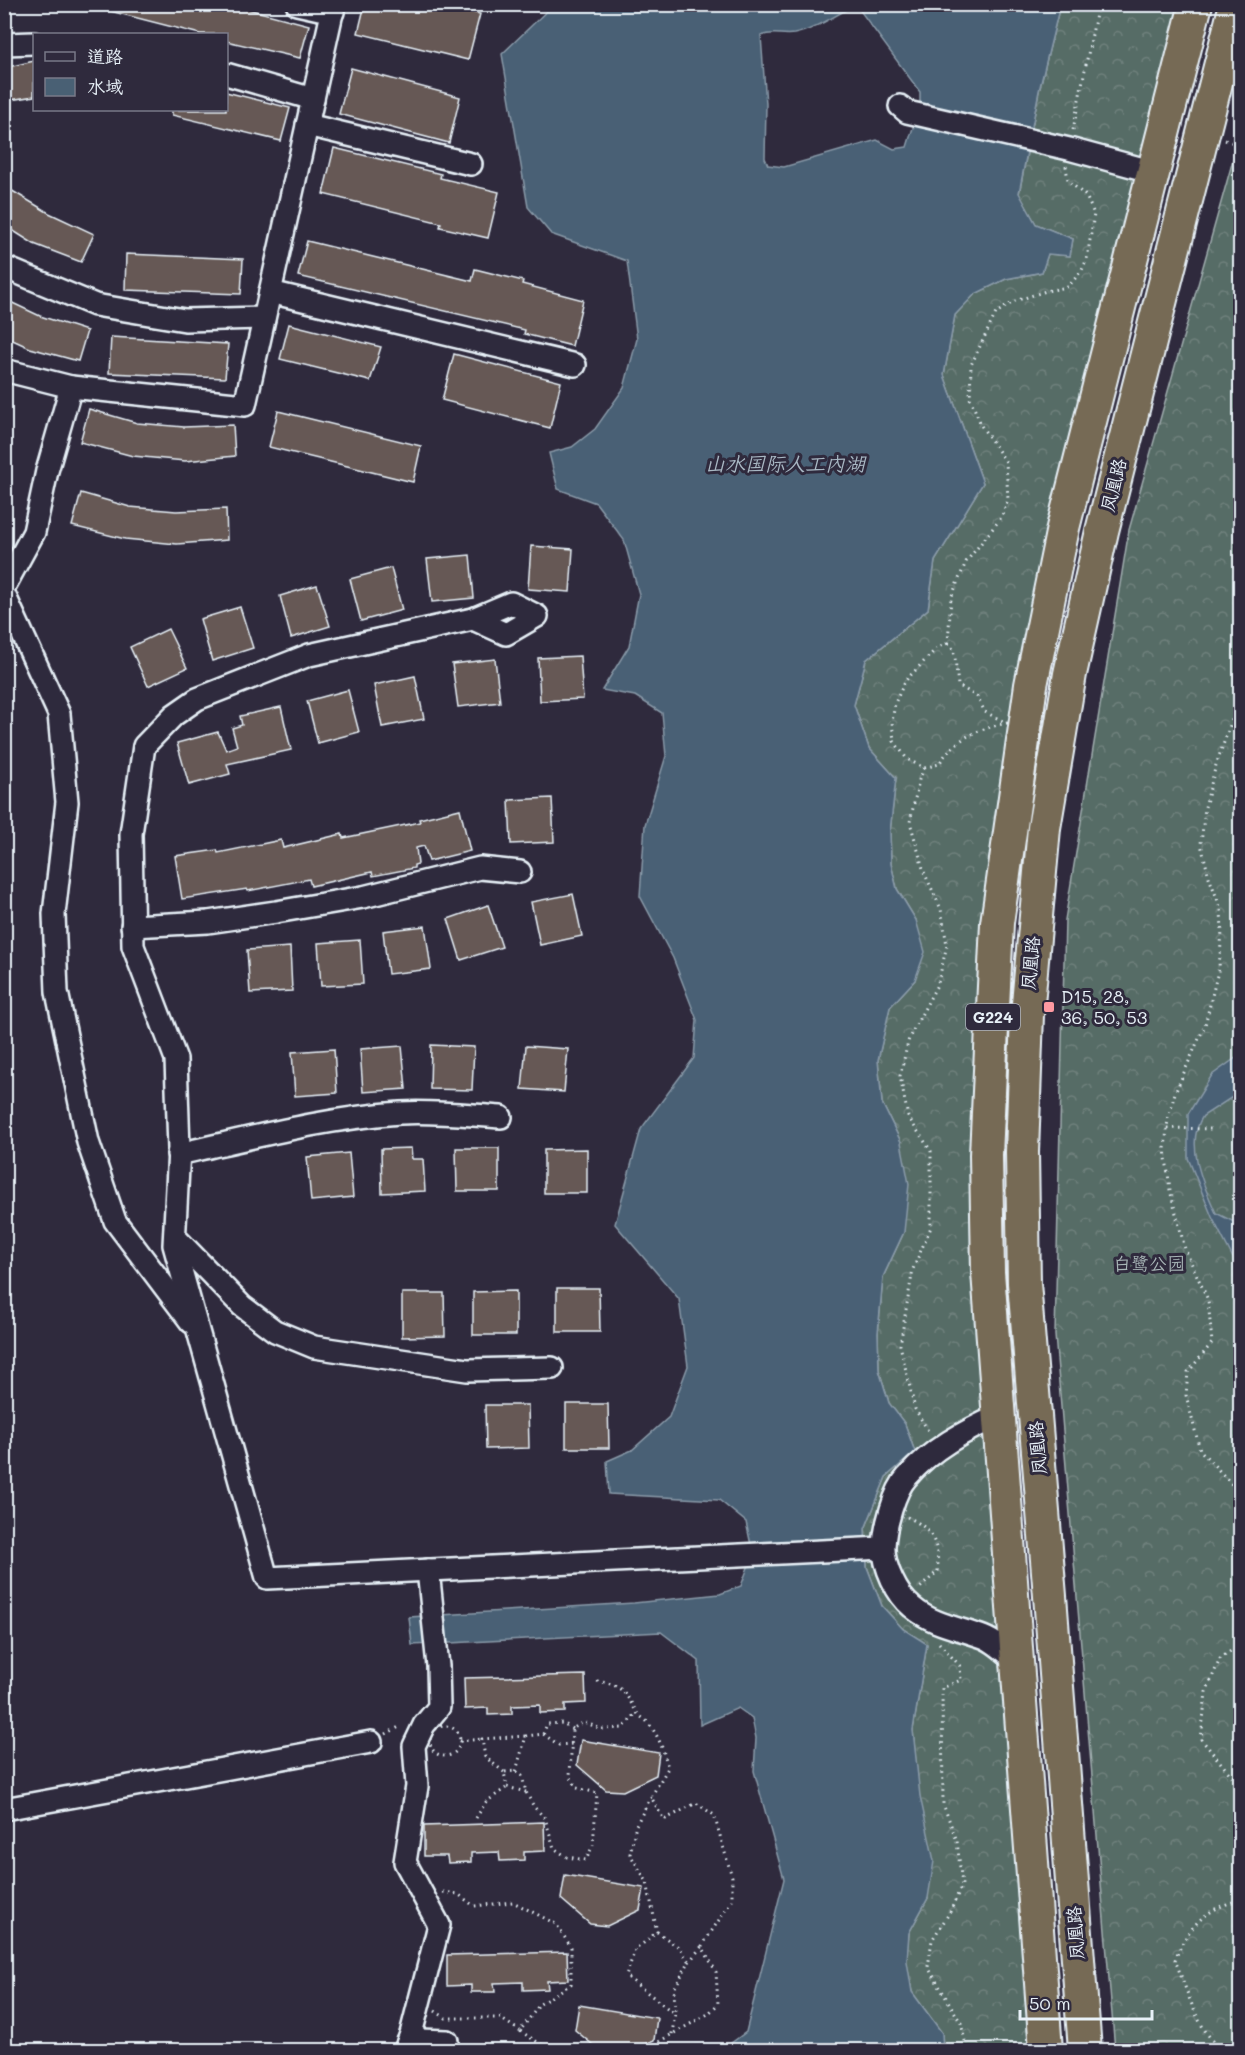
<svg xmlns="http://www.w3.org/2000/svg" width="1245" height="2055" font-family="Mali,'LXGW WenKai TC',sans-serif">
<defs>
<pattern id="forest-crowns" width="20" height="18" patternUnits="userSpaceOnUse" patternTransform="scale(1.5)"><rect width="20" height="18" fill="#576c66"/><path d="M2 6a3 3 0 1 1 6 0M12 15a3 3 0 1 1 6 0" fill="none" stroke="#6f817d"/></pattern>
</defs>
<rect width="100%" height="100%" fill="#2f2a3d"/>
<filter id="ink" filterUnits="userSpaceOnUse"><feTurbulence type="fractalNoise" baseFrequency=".0167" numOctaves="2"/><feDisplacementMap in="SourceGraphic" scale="12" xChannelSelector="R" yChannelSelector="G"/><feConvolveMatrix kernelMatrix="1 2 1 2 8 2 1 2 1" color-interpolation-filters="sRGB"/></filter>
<g filter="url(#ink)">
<g fill="url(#forest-crowns)" stroke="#a0aeaf" stroke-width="1.5">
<path d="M1060,5H1184L988,919L1033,2050H943L942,2033L912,1992L906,1961L909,1933L928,1898L913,1730L927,1644L903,1629L882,1606L867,1567L865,1529L886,1477L915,1452L905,1424L889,1403L879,1370L878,1333L883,1277L904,1232L901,1142L882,1103L878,1060L890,1007L915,980L916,920L897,889L891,864L890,832L896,778L869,748L854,705L866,660L928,609L935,561L983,483L944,375L955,315L975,294L1006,279L1042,272L1048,254L1070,256L1073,239L1036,224L1019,194L1039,91Z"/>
<path d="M1240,135V2050H1115L1055,1335L1065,920L1129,530Z"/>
</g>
<g fill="#496074" stroke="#899aa9" stroke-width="1.5" fill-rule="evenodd">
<path d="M553,5H1060L1039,91L1019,193L1036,224L1073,239L1070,256L1048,254L1042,272L1006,279L975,294L955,315L944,375L983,483L935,561L928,609L866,660L854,705L869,748L896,778L890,832L891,864L897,889L916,920L925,952L915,980L890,1007L878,1060L882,1103L901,1142L909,1184L904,1232L883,1277L878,1333L879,1370L889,1403L905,1424L915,1452L886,1477L865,1529L867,1567L882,1606L903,1629L927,1644L913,1730L920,1796L934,1861L928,1898L909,1933L907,1961L912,1992L942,2033L943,2050H693L695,2045L727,2046L746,2032L784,1879L754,1771L756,1738L752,1718L738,1708L700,1725L699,1661L661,1632L412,1645L409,1617L634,1603L720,1594L741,1586L753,1554L746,1522L719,1500L609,1494L607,1461L632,1450L669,1417L688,1366L679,1299L615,1224L641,1129L694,1058L697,1020L673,958L640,896L645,825L666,756L662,713L635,696L602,690L629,646L639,594L624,540L596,503L558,489L549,453L572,447L595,429L624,388L637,339L627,261L551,234L528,207L502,54ZM855,7L859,9L920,92V105L907,147L894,149L877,140L784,167L768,165L765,158L766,104L761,36C773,31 782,36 794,34C814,30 832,17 850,8Z"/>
<path d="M1240,1055V1092L1203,1116C1184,1143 1204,1187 1216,1213L1240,1225V1297L1234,1260L1212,1217L1188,1158V1114L1212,1075Z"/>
</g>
<g fill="#665955" stroke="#e8f1f8" stroke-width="1.5">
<path d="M107,4H229L309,25L300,58L226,41V34H200L106,10Z"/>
<path d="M365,4H440L480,14L468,60L358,33Z"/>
<path d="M34,61V96L4,101V68Z"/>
<path d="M351,68L460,97L449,143L339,114Z"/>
<path d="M226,92L290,108L281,141L172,115V110H226Z"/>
<path d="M334,148L441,174L440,178L499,192L488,238L440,227L441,223L323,194Z"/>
<path d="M4,186L49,213L94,234L81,262L34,244L4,225Z"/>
<path d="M307,241L472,281L475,269L523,281L522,284L583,300L572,346L524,334L525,330L298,276Z"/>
<path d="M126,254L243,259L241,294L125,290Z"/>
<path d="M4,299L40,316L87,331L78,361L30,348L4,336Z"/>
<path d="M289,324L381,347L370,381L280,359Z"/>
<path d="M111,337L228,344L225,378L109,373Z"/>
<path d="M454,354L561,382L550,428L442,400Z"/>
<path d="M89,409L137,423L184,427L233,425L235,456L185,461L133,456L80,442Z"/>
<path d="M278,411L421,446L413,482L269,447Z"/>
<path d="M81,493L130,507L176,511L226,509L227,540L177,544L125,539L72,526Z"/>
<path d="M531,546L573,549L570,592L528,589Z"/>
<path d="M470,555L474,598L432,602L427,559Z"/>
<path d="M391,568L402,610L361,621L350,579Z"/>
<path d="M317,585L330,626L291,638L280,596Z"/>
<path d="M240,607L253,648L212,661L200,619Z"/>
<path d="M168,629L187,668L148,686L130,647Z"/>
<path d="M580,656L583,699L540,701L538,658Z"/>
<path d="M495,659L500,702L458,707L452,664Z"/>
<path d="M415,676L424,719L382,727L374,685Z"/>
<path d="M348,690L359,732L318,743L307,701Z"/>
<path d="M281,707L291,750L227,764L230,774L189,785L177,743L218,732L226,750L237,746L232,728L242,725L240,716Z"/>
<path d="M552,798L554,842L511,844L509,800Z"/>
<path d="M460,809L470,851L429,861L424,846L416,848L418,864L414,865V868L373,876L372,872L311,886L309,879L248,891L247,889L182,899L175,856L217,850L218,853L281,840L283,848L342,834L343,838L420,822L419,819Z"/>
<path d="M573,894L582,936L540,945L531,902Z"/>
<path d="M488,905L502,947L461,960L448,919Z"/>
<path d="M425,926L431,969L388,974L383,931Z"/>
<path d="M360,940L363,984L321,986L318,943Z"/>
<path d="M290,947L292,991L250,993L247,950Z"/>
<path d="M431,1045L474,1047L472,1090L430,1089Z"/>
<path d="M402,1046L406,1089L363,1092L360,1049Z"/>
<path d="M526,1046L568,1049L564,1092L522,1089Z"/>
<path d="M334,1049L337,1093L295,1096L292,1052Z"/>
<path d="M411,1148L412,1159H423L425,1191L382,1193L381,1149Z"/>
<path d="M456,1148H499V1191H457Z"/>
<path d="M587,1149V1193H544V1150Z"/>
<path d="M349,1153L353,1197L311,1201L307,1157Z"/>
<path d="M557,1288H599L600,1332H557Z"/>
<path d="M516,1291V1335H473V1292Z"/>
<path d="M402,1293H444L445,1336L402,1337Z"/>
<path d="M566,1404H608L609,1448H566Z"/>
<path d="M485,1405H528L529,1448L486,1449Z"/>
<path d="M585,1675L586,1703L565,1704V1712L540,1713V1705L512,1706V1714L488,1715V1708L465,1709L464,1678Z"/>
<path d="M581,1740L659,1753L656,1775L623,1791L606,1790L577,1765Z"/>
<path d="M544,1822L545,1851L524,1852V1860L500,1861L499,1852L471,1853V1862L448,1863L447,1856H424V1826Z"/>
<path d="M565,1875L644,1888L640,1910L607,1926L590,1924L561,1899Z"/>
<path d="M567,1952L568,1980L547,1981L548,1989L523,1990V1982L494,1983L495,1992H471V1985L447,1986V1955Z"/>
<path d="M579,2005L657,2018L654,2040L632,2050H599L575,2030Z"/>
</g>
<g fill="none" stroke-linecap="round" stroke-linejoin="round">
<defs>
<g id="minor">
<path d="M297,4L333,12"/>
<path d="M4,44L34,43"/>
<path d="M226,74L313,99"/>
<path d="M900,106L907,112L1069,149L1154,172"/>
<path d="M307,125L471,164"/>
<path d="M4,267L95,305L185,320L264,318"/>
<path d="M270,292L575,365"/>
<path d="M4,370L71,387"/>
<path d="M4,587L34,532L47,471L71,387L245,405L334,4"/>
<path d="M4,594L59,714L67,802L54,914L57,992L88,1142L115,1221L191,1322"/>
<path d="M473,619L511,603L537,616L506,634L473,619L309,655L197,699L174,715L144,746L131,834L133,946L176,1059L179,1149L174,1245L267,1578L883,1548"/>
<path d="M132,926L208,922L276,912L363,897L480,868L520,872"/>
<path d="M178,1154C251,1138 325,1118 400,1113C434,1111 468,1115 501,1117"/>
<path d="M175,1237L242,1306L275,1331L314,1347L467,1370L552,1368"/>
<path d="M998,1416C965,1431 931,1449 907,1477C894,1491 885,1527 884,1546C883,1566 897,1595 912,1607C933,1625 959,1628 983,1637C996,1642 1007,1653 1017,1662"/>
<path d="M4,1809L371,1742"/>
<path d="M408,2042L420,2040L447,2041"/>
<path d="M405,2050L411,2034L439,1925L405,1862L417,1786L414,1746L424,1725L439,1707L438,1666L428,1570"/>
</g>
<g id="highway">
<path d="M1046,2050L988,1272L986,1155L997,923L1031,685L1063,528L1196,4"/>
<path d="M1085,2050L1050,1596L1024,1283L1022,1152L1027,1015L1044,828L1070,674L1102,531L1236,4"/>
</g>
</defs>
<use href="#minor" stroke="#e8f1f8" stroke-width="26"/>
<use href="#highway" stroke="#e8f1f8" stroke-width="36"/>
<g stroke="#e8f1f8" stroke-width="3" stroke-dasharray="1.5 4.5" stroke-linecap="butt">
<path d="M1073,130L1098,4"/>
<path d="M1225,140L1240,145"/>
<path d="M948,643L951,598L966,562L1001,518L1008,500L1006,462L982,427L970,398L971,365L996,313L1015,301L1046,291L1068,287L1082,270L1087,259L1094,214L1086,196L1068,181L1066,166"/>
<path d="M948,643L954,650L958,685L977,697L985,712L1007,723C978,729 955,738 939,764L924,768L907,759L894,741L892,722L895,703L905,681L938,647Z"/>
<path d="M1240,697L1216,765L1205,807L1201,844L1209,877L1221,909L1222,932L1219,967L1205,1025L1175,1093L1168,1118L1165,1149L1170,1190L1185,1249L1208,1300L1212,1343L1188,1372L1186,1395L1200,1450L1240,1493"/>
<path d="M924,768L919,780L910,822L924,872L941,909L947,945L938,983L909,1038L900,1076L908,1117L931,1151V1227L913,1269L900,1345L915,1409L930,1434"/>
<path d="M1167,1128L1214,1129"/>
<path d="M907,1517C934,1529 938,1543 938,1571L920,1588"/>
<path d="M939,1643L960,1666L961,1680L942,1688L943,1804L957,1841L962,1885L950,1912L932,1940L928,1967L961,2023L967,2050"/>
<path d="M1240,1644L1220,1659L1206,1692L1201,1739L1240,1786"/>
<path d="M597,1681C622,1685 624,1691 636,1711C639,1717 646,1719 649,1724C660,1738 664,1752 668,1768L651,1797L664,1820L696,1803L714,1815L732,1877V1900L702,1946L716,1972L718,2004L708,2014L644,2050"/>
<circle cx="445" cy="1741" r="15"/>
<path d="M386,1734L401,1726"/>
<path d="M543,1734L547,1724L563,1723L572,1729"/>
<path d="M460,1741L482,1739"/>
<path d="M516,1771L526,1736L543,1734L559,1745L572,1744"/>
<path d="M504,1772L485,1757L482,1739L526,1736"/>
<path d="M526,1792L507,1787L504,1772L516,1771L522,1776L526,1792L534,1807L545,1818L554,1848L567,1857L586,1860L593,1845L597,1793L577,1788L570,1777L572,1729L584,1722L601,1729L623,1728L636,1714"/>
<path d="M651,1797L636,1825L630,1854L647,1882L657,1932"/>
<path d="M476,1818L486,1802L506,1788"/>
<path d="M443,1892L458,1894L474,1906L513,1902L556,1924L571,1947V1984L540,2004L520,2031L550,2050"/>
<path d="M689,1962L702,1946"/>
<path d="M435,2011L446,2018H500L520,2031"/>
<path d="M672,2034L675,2014L626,1976L635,1950L657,1932L680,1948L689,1962L674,1989L675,2014"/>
<path d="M1221,2050C1195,2025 1188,1992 1175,1960C1187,1927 1206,1908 1240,1900"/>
</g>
<use href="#minor" stroke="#2f2a3d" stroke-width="21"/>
<use href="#highway" stroke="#766a54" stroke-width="32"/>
</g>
</g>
<rect fill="#ff9aa2" stroke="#2f2a3d" stroke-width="2" x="1043" y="1001" width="12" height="12" rx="3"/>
<g text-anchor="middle" stroke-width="6" stroke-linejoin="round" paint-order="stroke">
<rect fill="#2f2a3d" stroke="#b0b5c0" stroke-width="1.5" x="966" y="1004" width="54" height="26" rx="4.5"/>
<g font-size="16" font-weight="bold" fill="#e8f1f8">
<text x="993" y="1023">G224</text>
</g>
<g font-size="18" fill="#e8f1f8" stroke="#2f2a3d">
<text transform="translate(1114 485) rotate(-76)" y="6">凤凰路</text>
<text transform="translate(1031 963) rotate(-85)" y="6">凤凰路</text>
<text transform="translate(1038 1448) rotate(-95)" y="6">凤凰路</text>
<text transform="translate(1076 1933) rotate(-94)" y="6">凤凰路</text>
</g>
<g font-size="18" fill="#e8f1f8" stroke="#2f2a3d" text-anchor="start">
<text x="1061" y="1003">D15, 28,<tspan x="1061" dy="21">36, 50, 53</tspan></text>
</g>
<g font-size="18" fill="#a7b5b6" stroke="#2f2a3d">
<text x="1149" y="1270">白鹭公园</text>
</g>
<g font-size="20" font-style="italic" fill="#a8b7c3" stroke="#2f2a3d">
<text x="785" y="471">山水国际人工内湖</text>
</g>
</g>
<rect width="1245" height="2055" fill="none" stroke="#2f2a3d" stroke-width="24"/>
<rect x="12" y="12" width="1221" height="2031" fill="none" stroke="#e8f1f8" stroke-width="2" filter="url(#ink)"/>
<rect x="33" y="33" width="195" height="78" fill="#2f2a3d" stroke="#797a88" stroke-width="1.5"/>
<rect x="45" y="52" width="30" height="9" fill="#2f2a3d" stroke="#797a88" stroke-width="1.5"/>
<text x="87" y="63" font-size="18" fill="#e8f1f8">道路</text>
<rect x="45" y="78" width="30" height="18" fill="#496074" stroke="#797a88" stroke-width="1.5"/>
<text x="87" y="93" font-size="18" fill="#e8f1f8">水域</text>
<path d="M1020 2010v9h132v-9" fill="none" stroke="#e8f1f8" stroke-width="3"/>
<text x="1029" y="2010" font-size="18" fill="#e8f1f8" stroke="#2f2a3d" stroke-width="4.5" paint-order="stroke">50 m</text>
</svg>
